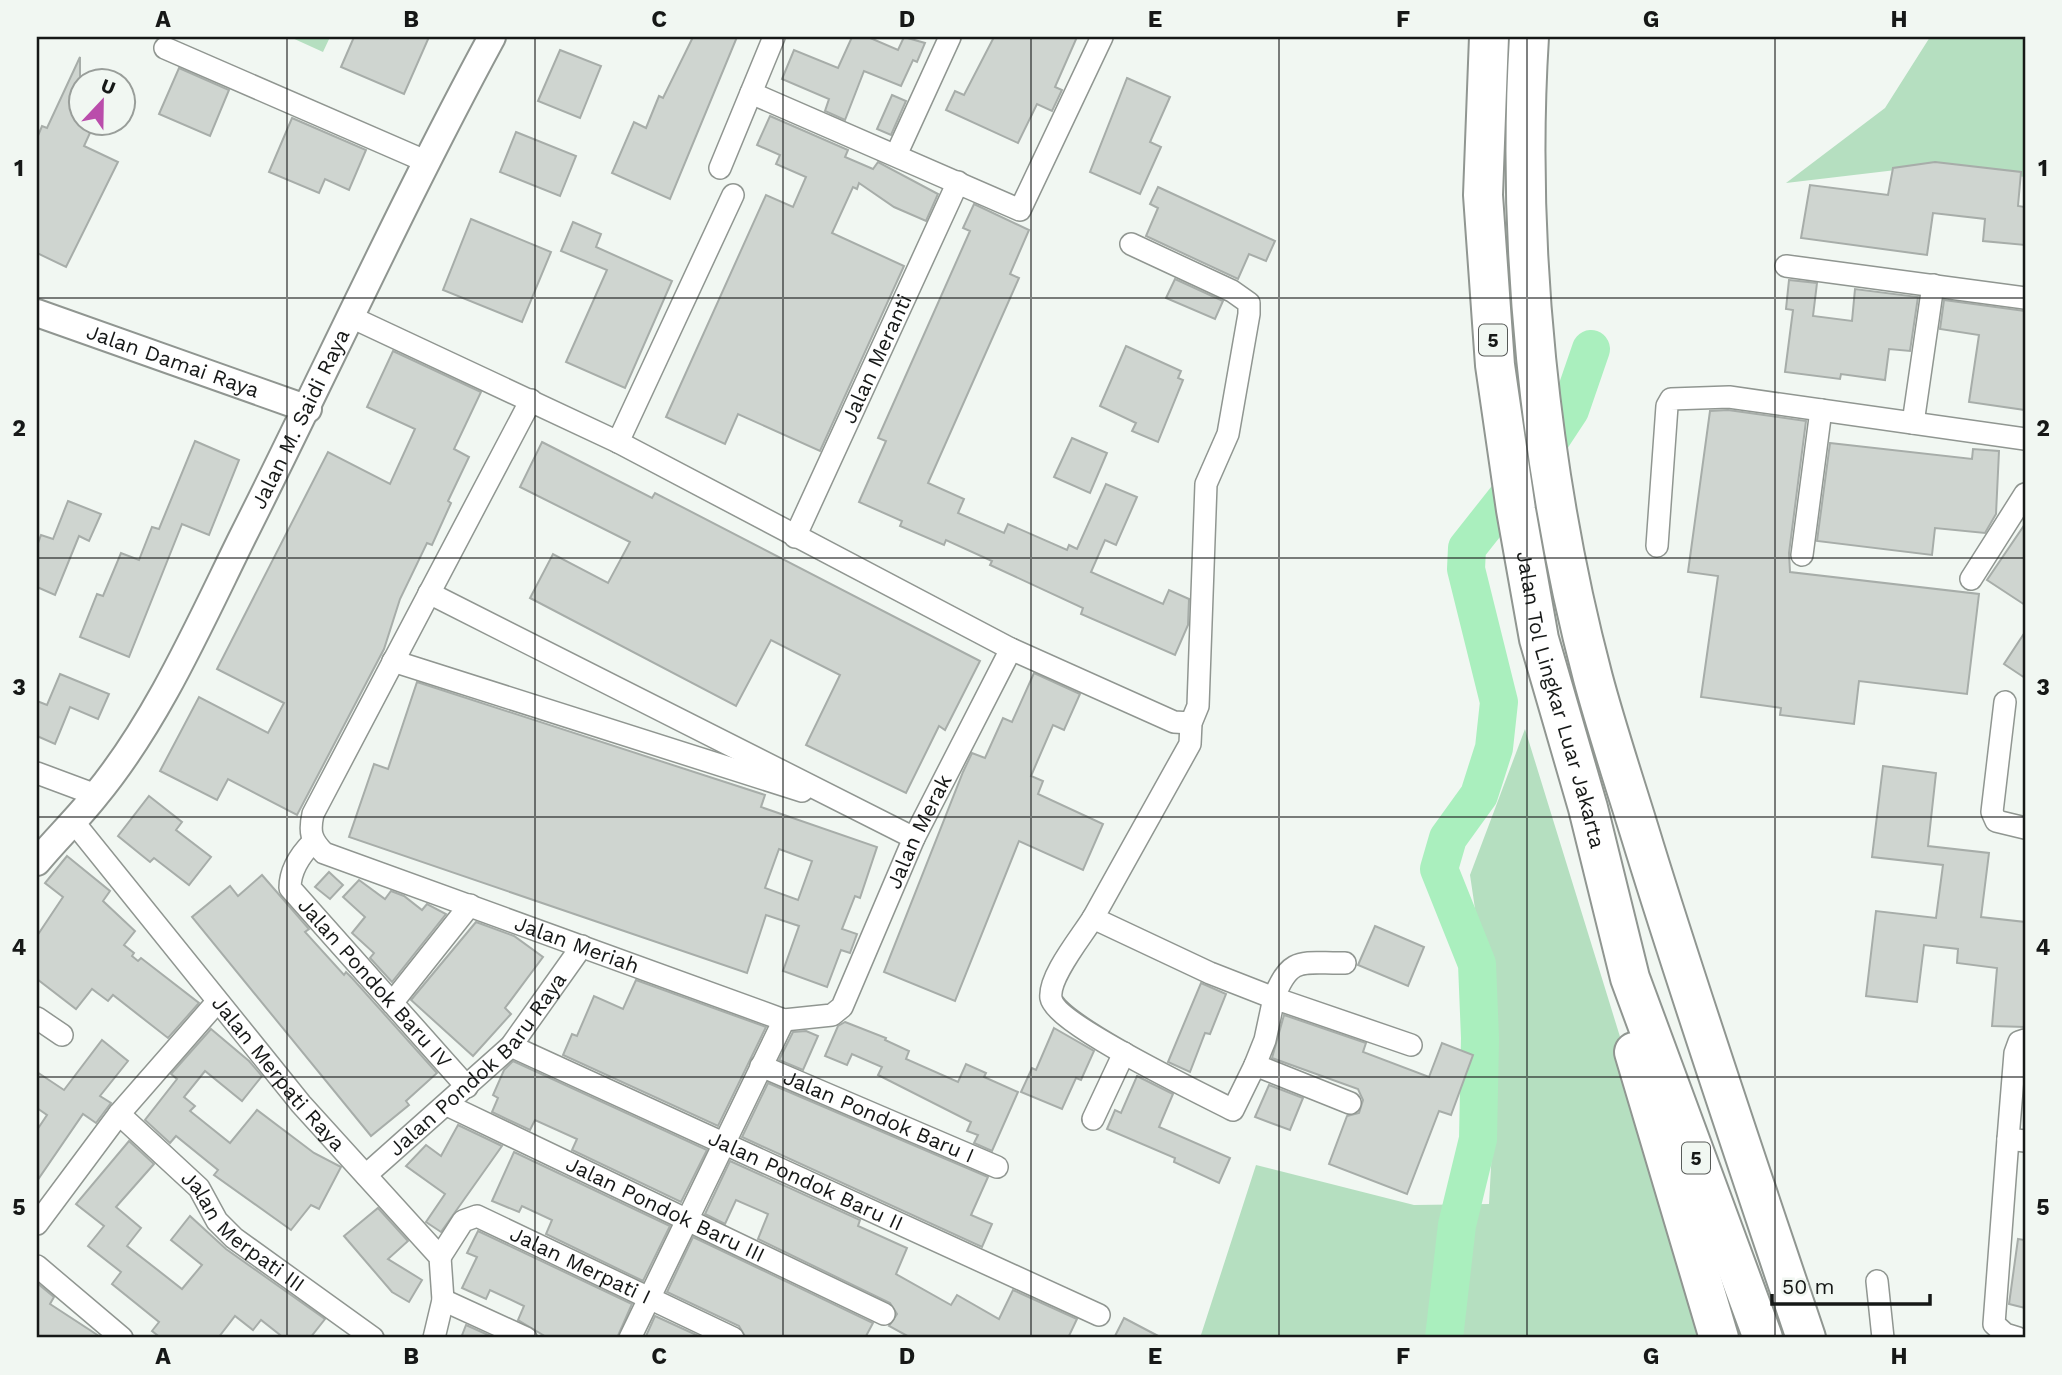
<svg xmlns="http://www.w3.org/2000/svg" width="2062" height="1375" font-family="'Work Sans',sans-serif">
<rect width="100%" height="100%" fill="#f1f7f2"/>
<g fill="#b5dfc0">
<path d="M290,37H330L323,52Z"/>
<path d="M1930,37H2025V177L1930,166L1786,183L1885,108Z"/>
<path d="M1525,729L1713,1338H1200L1256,1165L1414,1205L1489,1204L1497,1057L1470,875Z"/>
</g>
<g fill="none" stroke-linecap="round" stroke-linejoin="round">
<path stroke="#aaefbe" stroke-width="38" d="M1444,1338L1457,1225L1478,1139L1480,1038L1477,964L1439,869L1448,838L1479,795L1494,748L1499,702L1466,569L1467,548L1539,457L1570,410L1591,349"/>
</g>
<g fill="#cfd5d0" stroke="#a7ada9" stroke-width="2" fill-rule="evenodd">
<path d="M354,37H429L404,94L341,67Z"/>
<path d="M693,37H737L670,199L612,173L634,122L646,128L659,96L663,98Z"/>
<path d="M852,37H868L898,50L904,37L925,43L917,62L913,60L901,86L864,71L845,120L825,111L829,99L782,79L794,50L838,68Z"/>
<path d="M994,37H1077L1055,87L1062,90L1052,111L1037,104L1018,143L946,110L955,91L964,95Z"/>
<path d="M560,50L601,66L580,118L538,101Z"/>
<path d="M80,57V122H95L84,146L118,162L66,267L37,253V138L42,126L47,128Z"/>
<path d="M179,68L229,90L210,136L159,114Z"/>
<path d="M1127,78L1170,97L1150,142L1161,147L1140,194L1090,172Z"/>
<path d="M892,95L906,101L891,135L877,129Z"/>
<path d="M770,116L848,150L845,157L873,169L878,162L938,194L926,221L894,207L859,183L857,189L853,187L832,233L904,266L820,451L738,414L725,444L666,417L766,195L793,207L806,177L776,164L780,155L757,145Z"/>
<path d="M292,118L366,150L349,190L325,179L319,193L269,172Z"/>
<path d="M516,132L576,156L560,196L500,172Z"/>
<path d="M1935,162L2021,172L2018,206L2025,207V245L1983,241L1985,219L1933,213L1927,255L1801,238L1810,185L1888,195L1893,168Z"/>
<path d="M1158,187L1275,241L1266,261L1249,254L1238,279L1146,236L1158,208L1150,204Z"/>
<path d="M974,204L1029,230L1010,274L1019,278L928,483L964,499L958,513L1004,533L1008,524L1067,550L1069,545L1077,549L1106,484L1137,497L1116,545L1105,540L1091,572L1163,604L1169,590L1189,599L1188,625L1175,655L1081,614L1083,608L990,565L992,561L946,540L944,545L900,526L902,521L859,502L886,441L878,438L970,231L963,228Z"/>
<path d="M471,219L551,252L522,322L443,290Z"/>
<path d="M573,222L601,234L596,247L672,281L625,388L566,362L607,270L561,251Z"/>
<path d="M1175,279L1223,301L1215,319L1166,298Z"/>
<path d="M1789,280L1817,283L1813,316L1852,321L1855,289L1918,297L1910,351L1889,349L1885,380L1841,374L1840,379L1785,372L1793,310L1786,309Z"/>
<path d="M1944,300L2025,311V410L1969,402L1979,335L1940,329Z"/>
<path d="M1126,346L1181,371L1178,378L1183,380L1158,442L1132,431L1136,423L1100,406Z"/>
<path d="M393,351L481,392L454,449L469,457L448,501L451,503L432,545L427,543L400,599L384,649L297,815L228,779L217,800L160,771L199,697L268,733L284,703L217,669L328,452L390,484L415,429L367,407Z"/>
<path d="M1728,410L1806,421L1789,553L1790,572L1979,594L1967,694L1859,681L1854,724L1780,715L1781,708L1701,697L1718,576L1688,572L1710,411Z"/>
<path d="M1072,438L1107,453L1090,493L1054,477Z"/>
<path d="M195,441L239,460L209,535L182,524L129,657L80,637L97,594L103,596L121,553L139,560L152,527L159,529Z"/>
<path d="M542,442L652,498L655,493L980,661L945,730L939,726L906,793L806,745L840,675L771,640L736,706L530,598L553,554L608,583L630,542L520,487Z"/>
<path d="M1830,443L1972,459L1973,449L1999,451L1996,514L1985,533L1935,528L1932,555L1817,541Z"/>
<path d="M68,501L101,514L89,541L79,536L55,595L37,587V546L41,535L53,539Z"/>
<path d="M2025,524V605L1987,580Z"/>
<path d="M2025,632V678L2004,664Z"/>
<path d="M1034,673L1080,694L1064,730L1053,725L1031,776L1043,781L1038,794L1103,824L1083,870L1019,841L955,1001L884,972L963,772L972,753L985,758L1003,718L1012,722Z"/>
<path d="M60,674L109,694L98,719L70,707L55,744L37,736V701L47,705Z"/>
<path d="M417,682L765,795L761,807L877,847L860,898L855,896L842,929L857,934L850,953L841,950L827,987L783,971L799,926L766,915L747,973L349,837L374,764L388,769ZM779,849L812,861L798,900L765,888Z"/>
<path d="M1883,766L1936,773L1928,846L1989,853L1981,917L2025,922V1027L1992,1026L1997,968L1957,963L1958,949L1924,945L1917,1002L1866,996L1876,911L1936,918L1943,865L1872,857Z"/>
<path d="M149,796L182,822L176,830L211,857L189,885L154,858L150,862L118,836Z"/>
<path d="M67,856L110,891L103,901L135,931L124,945L134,953L132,956L138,961L141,958L199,1003L168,1038L113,995L108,1001L92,989L76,1009L37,979V936L63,897L45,883Z"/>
<path d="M329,872L343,885L330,899L315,887Z"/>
<path d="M262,875L309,929L305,932L344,975L346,972L352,978L437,1073L406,1101L409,1105L371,1136L192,917L230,886L238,896Z"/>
<path d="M359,880L385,899L391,891L404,896L422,910L427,904L446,914L392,982L370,958L374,953L352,933L365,917L343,897Z"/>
<path d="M476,922L514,936L543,957L505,1008L511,1014L473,1056L411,1000Z"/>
<path d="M1375,926L1424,947L1408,986L1358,965Z"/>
<path d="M636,980L766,1027L718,1126L563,1055L572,1034L577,1036L594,996L623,1009Z"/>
<path d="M1201,983L1226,994L1210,1034L1205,1033L1190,1072L1168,1062Z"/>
<path d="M1284,1015L1366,1043L1363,1052L1429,1077L1442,1043L1473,1055L1451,1115L1439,1111L1407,1194L1329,1164L1347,1116L1359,1113L1363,1100L1358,1089L1272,1058Z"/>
<path d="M845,1022L886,1038L885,1040L909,1051L906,1059L958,1082L966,1064L986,1073L984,1077L1018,1092L992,1151L974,1143L978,1135L967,1131L971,1122L878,1075L882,1067L852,1054L847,1065L825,1056L838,1026Z"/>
<path d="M1054,1028L1094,1051L1081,1080L1076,1078L1062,1109L1021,1092L1032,1068L1036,1070Z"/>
<path d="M211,1029L249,1061L262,1076L242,1101L205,1071L184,1097L195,1106L190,1111L230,1143L257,1110L314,1153L341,1167L319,1209L311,1205L291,1230L214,1175L218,1170L176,1136L170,1143L145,1120L177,1079L171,1074Z"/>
<path d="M806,1031L818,1036L803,1070L779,1060L793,1032Z"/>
<path d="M102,1040L128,1061L100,1096L111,1103L96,1123L83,1114L37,1181V1130L47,1115L37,1108V1072L64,1090Z"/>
<path d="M513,1061L707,1150L681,1202L572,1150L577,1139L535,1120L530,1130L492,1112L498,1098L493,1095L504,1070Z"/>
<path d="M1137,1076L1173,1094L1159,1127L1230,1158L1219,1183L1174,1162L1175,1158L1107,1129L1115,1110L1121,1113Z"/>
<path d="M768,1083L988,1177L971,1215L992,1224L982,1247L742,1137Z"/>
<path d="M1269,1085L1303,1098L1290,1130L1255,1117Z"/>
<path d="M458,1125L502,1146L441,1232L426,1222L445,1194L406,1166L426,1145L441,1156Z"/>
<path d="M129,1141L154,1164L116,1207L141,1228L127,1246L182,1289L202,1265L171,1240L190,1216L226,1249L325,1319L310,1338H284L261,1320L253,1330L235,1316L218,1338H161L152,1331L159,1322L112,1284L121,1272L88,1246L104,1226L76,1204Z"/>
<path d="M514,1152L670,1226L643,1281L546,1234L552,1220L522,1206L519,1212L492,1201Z"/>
<path d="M730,1161L860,1220L858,1226L907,1248L896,1274L951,1305L957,1295L999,1319L1013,1290L1077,1319L1068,1338H911L889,1326L897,1314L890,1303L758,1239L768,1214L736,1200L725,1224L705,1214Z"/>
<path d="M378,1208L408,1241L388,1259L422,1280L409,1302L392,1292L344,1236Z"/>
<path d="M478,1231L632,1304L617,1338H548L518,1320L524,1306L490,1290L486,1299L462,1288L477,1257L467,1253Z"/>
<path d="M693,1237L873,1323L865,1338H746L739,1326L667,1292Z"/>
<path d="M2018,1239L2025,1240V1308L2009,1304Z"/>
<path d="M37,1283L54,1297L50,1304L102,1338H37Z"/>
<path d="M655,1316L703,1338H650L646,1336Z"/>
<path d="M1124,1318L1162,1338H1114Z"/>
<path d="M466,1325L495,1338H461Z"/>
</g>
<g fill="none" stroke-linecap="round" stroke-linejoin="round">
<defs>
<g id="minor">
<path d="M165,48L425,161"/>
<path d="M751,93L1020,210L1102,37"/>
<path d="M896,155L950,37"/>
<path d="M720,168L774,37"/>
<path d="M1131,244L1232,291L1249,303V314L1228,434L1206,484L1198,706L1191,723L1190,744L1093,918L1210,973L1274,998C1290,954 1304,964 1345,963"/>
<path d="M1786,266L2025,298"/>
<path d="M351,317L618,442L1011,649L1174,722L1191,723"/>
<path id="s1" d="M531,400L313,814C309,832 311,840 324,853L784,1020L832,1015L842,1007L914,838L1011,649"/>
<path d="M1913,423L1933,285"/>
<path d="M618,442L733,195"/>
<path id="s2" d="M795,537L958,182"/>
<path d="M1657,546L1667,406L1671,399L1729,397L2025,439"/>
<path d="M1802,555L1821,410"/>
<path d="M1971,579L2025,494"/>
<path d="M429,593L914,838"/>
<path d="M393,661L802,791"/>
<path d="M2005,702L1992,812L1996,821L2025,828"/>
<path d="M37,773L96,795"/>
<path id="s3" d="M72,820L301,1104L440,1257L443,1300L434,1338"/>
<path id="s4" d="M313,842C300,855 290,870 290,888L467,1087"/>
<path d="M1093,918C1082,936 1048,977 1051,998C1055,1024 1204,1095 1233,1110L1255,1065"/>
<path d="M392,1003L470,905"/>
<path d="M37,1018L62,1035"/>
<path d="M2025,1040L2019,1042L2015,1053L2008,1139L2025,1141"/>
<path id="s5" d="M511,1046L1099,1315"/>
<path id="s6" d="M761,1066L997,1167"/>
<path d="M1350,1103L1255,1065L1265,1040L1274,998L1411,1045"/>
<path id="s7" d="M447,1105L884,1314"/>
<path id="s8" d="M119,1114L199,1188L217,1221L234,1238L373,1338"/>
<path d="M1093,1119L1124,1053"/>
<path d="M2008,1139L1994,1324L2005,1334L2018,1338"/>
<path id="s9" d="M366,1175L511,1046L582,946"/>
<path d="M37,1224L119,1114L217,1002"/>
<path id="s10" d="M440,1257L463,1221L477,1216L733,1338"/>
<path d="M37,1266L122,1338"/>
<path d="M1877,1281L1883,1338"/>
<path d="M443,1300L526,1338"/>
<path d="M630,1338L784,1020"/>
</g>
<g id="tertiary">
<path id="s11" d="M37,313L308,409"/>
<path id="s12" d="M37,862C56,839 78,818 96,795C157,721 200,623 242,538C326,371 403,201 492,37"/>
</g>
<g id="motorway">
<path id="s13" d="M1489,37L1483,195L1495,365L1516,510L1539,639L1588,808L1630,978L1763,1338"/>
<path d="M1529,37C1516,243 1540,478 1593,678C1608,734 1627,790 1644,846C1695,1011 1751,1174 1806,1338"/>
<path d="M1634,1052L1719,1338"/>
</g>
</defs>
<use href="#minor" stroke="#909691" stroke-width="24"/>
<use href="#tertiary" stroke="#909691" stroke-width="30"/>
<use href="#motorway" stroke="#909691" stroke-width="42"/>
<use href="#minor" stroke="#fff" stroke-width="21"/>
<use href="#tertiary" stroke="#fff" stroke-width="26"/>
<use href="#motorway" stroke="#fff" stroke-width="38"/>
</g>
<path fill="none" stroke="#161817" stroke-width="2" stroke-opacity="0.55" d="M287,37V1338M535,37V1338M783,37V1338M1031,37V1338M1279,37V1338M1527,37V1338M1775,37V1338M37,298H2025M37,558H2025M37,817H2025M37,1077H2025"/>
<g text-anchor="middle" stroke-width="7" stroke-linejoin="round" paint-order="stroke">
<g fill="#f1f7f2" stroke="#585b59" stroke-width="2">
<rect x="1479" y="324.5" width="28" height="31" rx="5"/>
<rect x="1682" y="1142.5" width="28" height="31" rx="5"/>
</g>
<g font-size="19" font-weight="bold" fill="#161817">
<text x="1493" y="347">5</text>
<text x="1696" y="1165">5</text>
</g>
<g font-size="21" fill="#161817" stroke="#f1f7f2">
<text dy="7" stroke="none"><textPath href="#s2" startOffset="196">Jalan Meranti</textPath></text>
<text dy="7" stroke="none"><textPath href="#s11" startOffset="144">Jalan Damai Raya</textPath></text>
<text dy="7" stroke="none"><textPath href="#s12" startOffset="518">Jalan M. Saidi Raya</textPath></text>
<text dy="7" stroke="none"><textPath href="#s13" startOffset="670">Jalan Tol Lingkar Luar Jakarta</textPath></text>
<text dy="7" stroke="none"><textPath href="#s1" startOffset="1253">Jalan Merak</textPath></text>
<text dy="7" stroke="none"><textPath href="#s1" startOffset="780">Jalan Meriah</textPath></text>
<text dy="7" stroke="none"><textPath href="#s4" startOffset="180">Jalan Pondok Baru IV</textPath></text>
<text dy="7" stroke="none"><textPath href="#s9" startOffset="158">Jalan Pondok Baru Raya</textPath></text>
<text dy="7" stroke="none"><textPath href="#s3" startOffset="327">Jalan Merpati Raya</textPath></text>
<text dy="7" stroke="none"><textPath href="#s6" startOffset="128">Jalan Pondok Baru I</textPath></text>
<text dy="7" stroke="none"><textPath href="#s5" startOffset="324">Jalan Pondok Baru II</textPath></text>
<text dy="7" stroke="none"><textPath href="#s7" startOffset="242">Jalan Pondok Baru III</textPath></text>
<text dy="7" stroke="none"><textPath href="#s8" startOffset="172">Jalan Merpati III</textPath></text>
<text dy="7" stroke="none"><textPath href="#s10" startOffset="172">Jalan Merpati I</textPath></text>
</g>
</g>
<rect width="2062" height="1375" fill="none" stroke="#f1f7f2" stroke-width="77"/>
<g transform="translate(102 102) rotate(22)"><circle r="33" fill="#f1f7f2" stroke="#999e9a" stroke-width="2"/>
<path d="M0-5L12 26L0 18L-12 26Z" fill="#ba4dab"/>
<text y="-10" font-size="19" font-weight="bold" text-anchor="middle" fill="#161817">U</text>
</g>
<path d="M1772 1294v10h158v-10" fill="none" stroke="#161817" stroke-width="3.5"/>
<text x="1782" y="1294" font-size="21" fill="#161817" stroke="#f1f7f2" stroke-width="5" paint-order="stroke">50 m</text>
<rect x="38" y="38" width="1986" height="1298" fill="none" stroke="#161817" stroke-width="2.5"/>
<g font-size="23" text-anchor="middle" font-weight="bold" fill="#161817">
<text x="163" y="27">A</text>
<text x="411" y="27">B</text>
<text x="659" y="27">C</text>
<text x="907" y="27">D</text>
<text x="1155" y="27">E</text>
<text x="1403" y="27">F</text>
<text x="1651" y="27">G</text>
<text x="1899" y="27">H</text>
<text x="19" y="176">1</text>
<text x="2043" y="176">1</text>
<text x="19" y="436">2</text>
<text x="2043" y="436">2</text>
<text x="19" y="695">3</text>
<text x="2043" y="695">3</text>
<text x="19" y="955">4</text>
<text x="2043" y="955">4</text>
<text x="19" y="1215">5</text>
<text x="2043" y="1215">5</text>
<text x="163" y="1364">A</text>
<text x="411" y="1364">B</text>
<text x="659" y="1364">C</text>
<text x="907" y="1364">D</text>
<text x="1155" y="1364">E</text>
<text x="1403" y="1364">F</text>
<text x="1651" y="1364">G</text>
<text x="1899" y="1364">H</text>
</g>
</svg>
